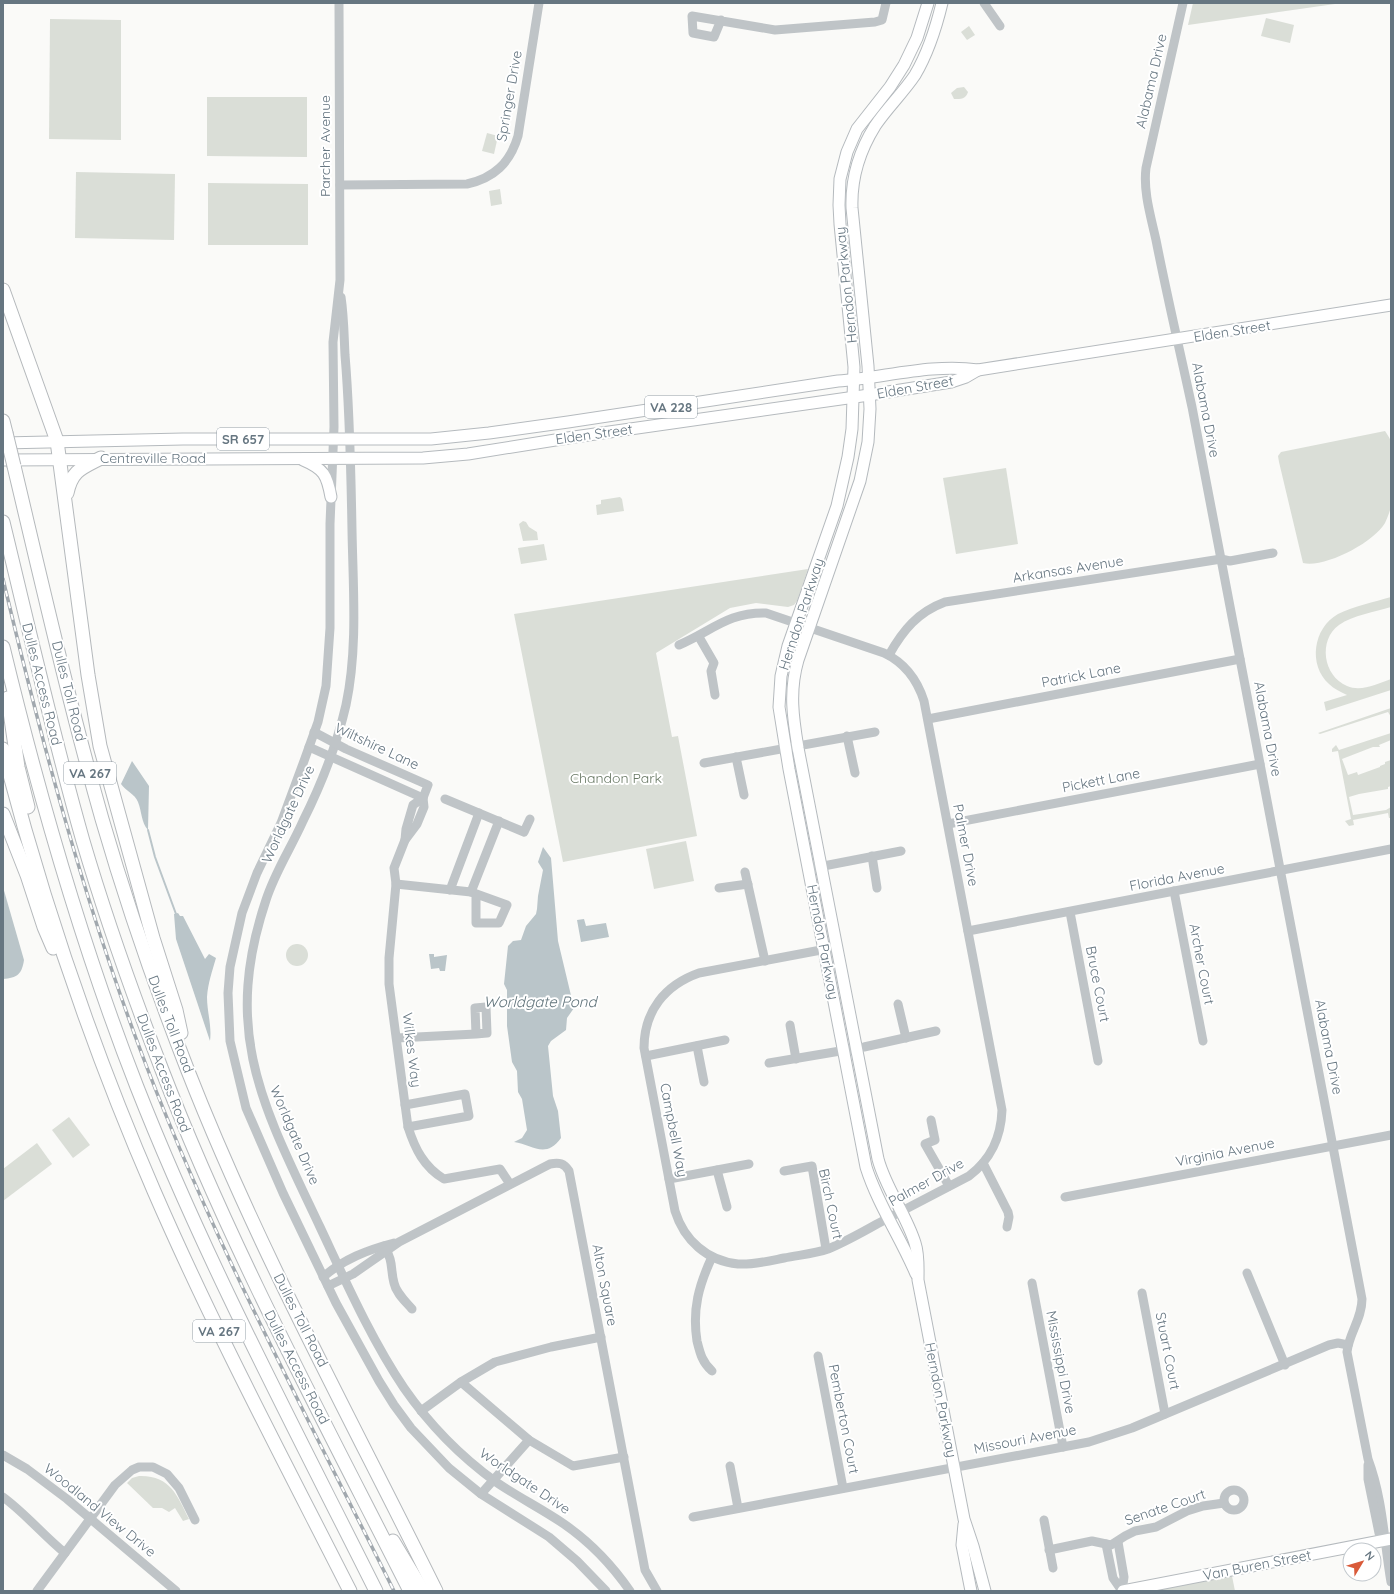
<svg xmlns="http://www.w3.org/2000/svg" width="1394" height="1594" font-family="Quicksand,sans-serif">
<rect width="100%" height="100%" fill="#fafaf8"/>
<g fill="#daded7">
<path d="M1193,3H1342L1188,25Z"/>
<path d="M1266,18L1294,25L1290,43L1261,36Z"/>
<path d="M50,19L121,20V140L49,139Z"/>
<path d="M969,26L975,35L967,40L961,32Z"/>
<path d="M964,87L968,92C966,99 961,99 954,99L951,93L957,88Z"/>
<path d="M207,97H307V157L207,156Z"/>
<path d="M487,133L498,136L494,154L482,151Z"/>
<path d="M76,172L175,174L174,240L75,238Z"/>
<path d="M208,183L308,184V245H208Z"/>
<path d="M500,189L502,204L491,206L489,191Z"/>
<path d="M1385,431C1387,434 1390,438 1391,442C1393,453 1392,494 1391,506C1390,511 1387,519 1385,523C1373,543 1325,568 1303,563L1279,462L1278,456L1281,452Z"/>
<path d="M1006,468L1018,544L956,554L943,478Z"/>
<path d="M620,497L622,499L624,511L597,515L596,505L601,504V500Z"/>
<path d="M523,521L526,522L529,527L537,532L538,540L523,541L519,524Z"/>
<path d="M544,544L547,560L521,564L518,548Z"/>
<path d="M808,569L797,601L794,605L788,607L756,603L730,608L656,653L672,737L678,736L697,836L563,862L514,614Z"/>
<path d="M1391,597V607C1375,612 1353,615 1339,625C1318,640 1323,676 1347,686C1361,692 1377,684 1391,679V690L1326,711L1324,702L1347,695C1341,692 1334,689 1329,684C1308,665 1313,628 1338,614C1354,606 1374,602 1391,597Z"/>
<path d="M1391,708V717L1388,712L1320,734L1318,733Z"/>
<path d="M1391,733V740L1379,745L1380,747H1373L1342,759L1348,775L1357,772L1358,775L1380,767V766L1385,764V762L1391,760V786L1388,787V789L1359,794L1349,797L1353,815L1386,810L1391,807V818H1389L1388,813L1353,820L1354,825L1349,826L1345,821L1351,819L1338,751L1332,752V749L1336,745L1339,750Z"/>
<path d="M686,841L694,881L654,889L646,849Z"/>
<circle cx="297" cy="955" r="11"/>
<path d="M69,1117L90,1145L73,1158L52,1130Z"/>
<path d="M37,1143L52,1164L3,1201V1169Z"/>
<path d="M139,1476C170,1475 177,1495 189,1519L183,1521L175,1508L169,1512L162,1508H153L127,1483L132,1478Z"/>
<path d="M1232,1576L1235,1591H1153Z"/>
</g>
<g fill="#bac5c9">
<path d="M132,761L149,786L148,830C141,822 142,812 138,802C135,794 126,791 121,784Z"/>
<path d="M543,847L551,858L558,941L574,1008L567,1018L566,1030L551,1041L548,1046L553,1096L558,1111L561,1138C545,1160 532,1144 514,1142L522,1138L527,1130L522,1099L518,1092L517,1071L512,1062L507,1026V990L504,984L508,946L513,941L521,940L526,926L536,914L537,909L538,896L543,870L538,862Z"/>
<path d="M3,887L24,960C22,974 17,978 3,979Z"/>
<path d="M178,913L180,916H183L205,959L209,954L216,958C212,972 208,983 207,997C207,1012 212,1026 210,1041L176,939L174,914Z"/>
<path d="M584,919L586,926L606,923L609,937L581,942L577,920Z"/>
<path d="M429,954H434V957L447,955L445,971H440L439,968L431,969Z"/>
</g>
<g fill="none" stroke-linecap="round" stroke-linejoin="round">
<path stroke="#bac5c9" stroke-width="2" d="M148,830L155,857L176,914"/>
<defs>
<g id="major">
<path d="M942,3C936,28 928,53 915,75C903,93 887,108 875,126C860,150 851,179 852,208L868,366L870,409L868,442L860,481L798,660C789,691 793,718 798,748L878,1159C886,1189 906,1214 915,1243C919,1255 918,1268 918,1280L964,1519L973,1546L985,1591"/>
<path d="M3,443L183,439H431L489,433L568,422L838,381C883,378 932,363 978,370L1391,305"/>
<path d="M3,460L423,458L468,454L574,437L869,395L951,382L966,377L978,370"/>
<path d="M303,460C324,469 327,475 331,497"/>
<path d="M916,1274C901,1238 878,1205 866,1167L789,769L779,707L781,676L788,646L837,506L848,457L852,429L854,367L840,224L839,205L840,179L847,152L857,129L890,87L904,65L917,38L928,3"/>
<path d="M964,1524L962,1545L971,1591"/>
<path d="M1123,1591L1391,1539"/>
</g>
<g id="highway">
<path d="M3,290L57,441L88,675L100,746L153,938L176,1010L181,1033"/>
<path d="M3,421L6,433"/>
<path d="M14,466C42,584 69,703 102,819C127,905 156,989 188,1071C258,1250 351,1419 436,1591"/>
<path d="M67,493C72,470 82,468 101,458"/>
<path d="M3,522C29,629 53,736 83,841C106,919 133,995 162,1070C231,1249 323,1419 410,1591"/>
<path d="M3,647C39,796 81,944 137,1087C205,1260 293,1425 376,1591"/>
<path d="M8,698L18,767L28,807"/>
<path d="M3,749C42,900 92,1048 154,1191C213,1327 283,1459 350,1591"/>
<path d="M3,814L27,875L44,927L53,948"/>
<path d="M393,1541L423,1591"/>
</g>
</defs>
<use href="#major" stroke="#b5babe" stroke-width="13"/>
<use href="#highway" stroke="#b5b9bc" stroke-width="15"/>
<g stroke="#bfc4c7" stroke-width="9">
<path d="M339,3L340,280L333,342L334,427L330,524V628L326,686L318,722L304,761L281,823L257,873L242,913L230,967L228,993L230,1041L246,1108L283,1193L336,1303L379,1381L394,1405L411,1428L449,1468L481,1494L549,1537L577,1561L606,1591"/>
<path d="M984,3L1000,26"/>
<path d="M1183,3L1146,168C1143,192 1151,217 1156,240C1167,296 1180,351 1192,407L1362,1299C1362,1319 1349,1333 1347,1352L1368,1459C1383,1499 1384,1541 1391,1582"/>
<path d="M721,20L714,37L693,33L692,16L775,30L875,22L882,20L886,3"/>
<path d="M340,185L467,184C494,178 510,163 518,136L539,3"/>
<path d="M341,297C344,317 344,336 345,355C350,414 351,472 352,530C353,588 358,648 346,705C337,744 321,785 303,821C291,848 275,872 266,900C221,1034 264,1108 320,1227C345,1280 371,1339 404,1388C429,1424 460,1456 496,1482C518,1497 542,1509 564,1524C590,1542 612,1565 630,1591"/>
<path d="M699,637L714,663L711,671L715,695"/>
<path d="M679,645C712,631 728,612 766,613L884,653C905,663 917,679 924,701L1002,1110C1001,1138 991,1159 969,1176C938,1192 908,1208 877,1224C861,1233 845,1242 828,1249C814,1254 798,1255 784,1258C769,1261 753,1265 738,1264C707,1261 684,1240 675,1211L644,1048C644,1011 665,985 699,973L837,947"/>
<path d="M889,655C903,630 918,612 945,602L1171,567L1221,559L1230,561L1273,553"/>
<path d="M928,719L1240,659"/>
<path d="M314,732L346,749L428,785L423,798L424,807L417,824L405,840L394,868L396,884L389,958V984L408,1127C415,1149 424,1167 444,1179L500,1169L510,1184"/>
<path d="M847,736L855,773"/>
<path d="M309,747L423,798"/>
<path d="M736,757L744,795"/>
<path d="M704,763L875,732"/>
<path d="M445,799L524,832L530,819"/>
<path d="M948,824L1260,764"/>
<path d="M405,840L406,829L413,805L423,798"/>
<path d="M872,856L877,888"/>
<path d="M808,869L901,851"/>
<path d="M745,872L765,961"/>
<path d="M396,884L471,892L507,905L499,923H476V894"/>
<path d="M719,888L748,884"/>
<path d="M450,890L479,813"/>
<path d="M1174,891L1203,1041"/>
<path d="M471,892L499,821"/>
<path d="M1070,912L1098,1061"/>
<path d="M968,931L1391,849"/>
<path d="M898,1004L906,1038"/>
<path d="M790,1025L796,1059"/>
<path d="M397,1038L476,1034L487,1033L486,1007L475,1008L476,1034"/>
<path d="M697,1046L704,1082"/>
<path d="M646,1056L725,1040"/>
<path d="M769,1063L864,1047L936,1031"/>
<path d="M405,1105L465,1094L469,1116L408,1127"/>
<path d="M931,1120L935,1140L925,1144L949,1186"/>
<path d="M983,1163L1008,1212L1009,1217L1007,1227"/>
<path d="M717,1170L727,1207"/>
<path d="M784,1171L812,1166L826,1249"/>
<path d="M669,1179L749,1164"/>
<path d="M1065,1197L1391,1135"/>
<path d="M384,1246C394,1262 390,1268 394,1283C396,1293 405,1301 412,1309"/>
<path d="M1247,1273L1285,1365"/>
<path d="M323,1277C344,1259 367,1250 394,1243"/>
<path d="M1032,1283L1063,1447"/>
<path d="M328,1286L353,1274L399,1242L550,1164C559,1162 564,1163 569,1171L645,1570L657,1591"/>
<path d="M1142,1293L1165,1414"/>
<path d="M818,1356L843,1488"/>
<path d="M712,1371C702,1362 700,1353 697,1341C692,1309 699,1285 712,1257"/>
<path d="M461,1382L529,1440L573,1466L624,1457"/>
<path d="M421,1411L461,1382L495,1362L551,1347L601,1337"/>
<path d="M3,1455L27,1469L67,1499L176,1591"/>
<path d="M1368,1465V1479L1379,1533L1383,1539"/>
<path d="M730,1466L738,1508"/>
<circle cx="1234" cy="1500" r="10"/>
<path d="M481,1494L529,1440"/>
<path d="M3,1497C26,1514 43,1535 65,1553"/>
<path d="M693,1517L1089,1442L1132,1428L1329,1345L1338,1343L1348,1345"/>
<path d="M1044,1520L1053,1568"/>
<path d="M1118,1542L1124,1577L1122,1591"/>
<path d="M1106,1544L1113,1578L1122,1591"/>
<path d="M1049,1550L1092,1541L1111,1545L1125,1536L1135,1531L1156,1527L1187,1511L1203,1506L1224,1503"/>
<path d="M37,1591L115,1485L132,1470L139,1467H153L167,1474L179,1488L195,1520"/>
</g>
<use href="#major" stroke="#fff" stroke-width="11"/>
<use href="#highway" stroke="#fff" stroke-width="13"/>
<defs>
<path id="rail" d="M3,579C40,735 81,890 137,1041C207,1231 304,1410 394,1591"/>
</defs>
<use href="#rail" stroke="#a1a8ae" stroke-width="3.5"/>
<use href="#rail" stroke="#fff" stroke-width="2" stroke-dasharray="6" stroke-linecap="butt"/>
<defs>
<path id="highway-bridge" d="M6,433L14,466"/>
</defs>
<use href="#highway-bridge" stroke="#b5b9bc" stroke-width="15" stroke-linecap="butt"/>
<use href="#highway-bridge" stroke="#fff" stroke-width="13"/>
</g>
<g text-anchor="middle" stroke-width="4" stroke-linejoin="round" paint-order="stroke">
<g fill="#fff" stroke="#949fa7" stroke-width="1">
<rect x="645" y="396" width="52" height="22" rx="3"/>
<rect x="217" y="428" width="52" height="22" rx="3"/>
<rect x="64" y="762" width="52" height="22" rx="3"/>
<rect x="193" y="1320" width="52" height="22" rx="3"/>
</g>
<g font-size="13" font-weight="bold" fill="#667681">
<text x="671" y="412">VA 228</text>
<text x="243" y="444">SR 657</text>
<text x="90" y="778">VA 267</text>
<text x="219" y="1336">VA 267</text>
</g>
<g font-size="14" fill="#667681" stroke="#fff">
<text transform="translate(1151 81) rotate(-77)" y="5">Alabama Drive</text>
<text transform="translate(509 96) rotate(-80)" y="5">Springer Drive</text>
<text transform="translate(325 146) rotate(-90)" y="5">Parcher Avenue</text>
<text transform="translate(846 285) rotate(-96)" y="5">Herndon Parkway</text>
<text transform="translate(1232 331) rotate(-9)" y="5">Elden Street</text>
<text transform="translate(915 387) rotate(-10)" y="5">Elden Street</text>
<text transform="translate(1206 410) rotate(79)" y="5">Alabama Drive</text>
<text transform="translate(594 434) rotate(-8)" y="5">Elden Street</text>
<text x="153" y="463">Centreville Road</text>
<text transform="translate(1068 569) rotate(-9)" y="5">Arkansas Avenue</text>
<text transform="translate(801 614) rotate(-72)" y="5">Herndon Parkway</text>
<text transform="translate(1081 675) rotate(-11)" y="5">Patrick Lane</text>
<text transform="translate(42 684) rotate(76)" y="5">Dulles Access Road</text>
<text transform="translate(69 691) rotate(76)" y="5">Dulles Toll Road</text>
<text transform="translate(1268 729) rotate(79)" y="5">Alabama Drive</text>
<text transform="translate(377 746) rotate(25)" y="5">Wiltshire Lane</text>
<text transform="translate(1101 780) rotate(-11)" y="5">Pickett Lane</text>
<text transform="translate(288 814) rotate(-65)" y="5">Worldgate Drive</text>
<text transform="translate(966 845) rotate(79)" y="5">Palmer Drive</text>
<text transform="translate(1177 877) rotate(-11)" y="5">Florida Avenue</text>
<text transform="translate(823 942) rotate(79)" y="5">Herndon Parkway</text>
<text transform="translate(1202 964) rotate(79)" y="5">Archer Court</text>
<text transform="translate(1098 984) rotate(79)" y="5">Bruce Court</text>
<text transform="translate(171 1024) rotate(69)" y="5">Dulles Toll Road</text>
<text transform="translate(1329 1047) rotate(79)" y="5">Alabama Drive</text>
<text transform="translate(412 1050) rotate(83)" y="5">Wilkes Way</text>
<text transform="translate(164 1073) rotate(69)" y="5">Dulles Access Road</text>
<text transform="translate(674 1130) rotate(79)" y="5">Campbell Way</text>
<text transform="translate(295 1135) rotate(67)" y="5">Worldgate Drive</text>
<text transform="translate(1225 1152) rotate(-11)" y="5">Virginia Avenue</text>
<text transform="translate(926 1182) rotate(-29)" y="5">Palmer Drive</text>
<text transform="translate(831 1204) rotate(78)" y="5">Birch Court</text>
<text transform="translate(605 1285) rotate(79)" y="5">Alton Square</text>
<text transform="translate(301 1320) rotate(63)" y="5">Dulles Toll Road</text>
<text transform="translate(1168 1351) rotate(79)" y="5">Stuart Court</text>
<text transform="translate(1061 1362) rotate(79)" y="5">Mississippi Drive</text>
<text transform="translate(297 1367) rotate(63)" y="5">Dulles Access Road</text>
<text transform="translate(941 1400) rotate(79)" y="5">Herndon Parkway</text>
<text transform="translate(844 1419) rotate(79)" y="5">Pemberton Court</text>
<text transform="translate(1025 1439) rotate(-11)" y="5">Missouri Avenue</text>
<text transform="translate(525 1481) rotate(34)" y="5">Worldgate Drive</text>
<text transform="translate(1165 1507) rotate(-19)" y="5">Senate Court</text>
<text transform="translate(100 1510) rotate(39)" y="5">Woodland View Drive</text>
<text transform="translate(1257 1565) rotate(-11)" y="5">Van Buren Street</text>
</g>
<g font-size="14" fill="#697965" stroke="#fff">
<text x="616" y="783">Chandon Park</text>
</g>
<g font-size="15" font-style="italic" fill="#61747b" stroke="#fff">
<text x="540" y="1007">Worldgate Pond</text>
</g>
</g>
<rect width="1394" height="1594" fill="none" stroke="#667681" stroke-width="8"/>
<g transform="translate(1362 1562) rotate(52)"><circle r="19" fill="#ffffff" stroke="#c2c8cd"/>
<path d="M0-3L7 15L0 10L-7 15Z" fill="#d95a39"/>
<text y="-6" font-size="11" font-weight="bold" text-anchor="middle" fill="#667681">N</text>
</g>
</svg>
